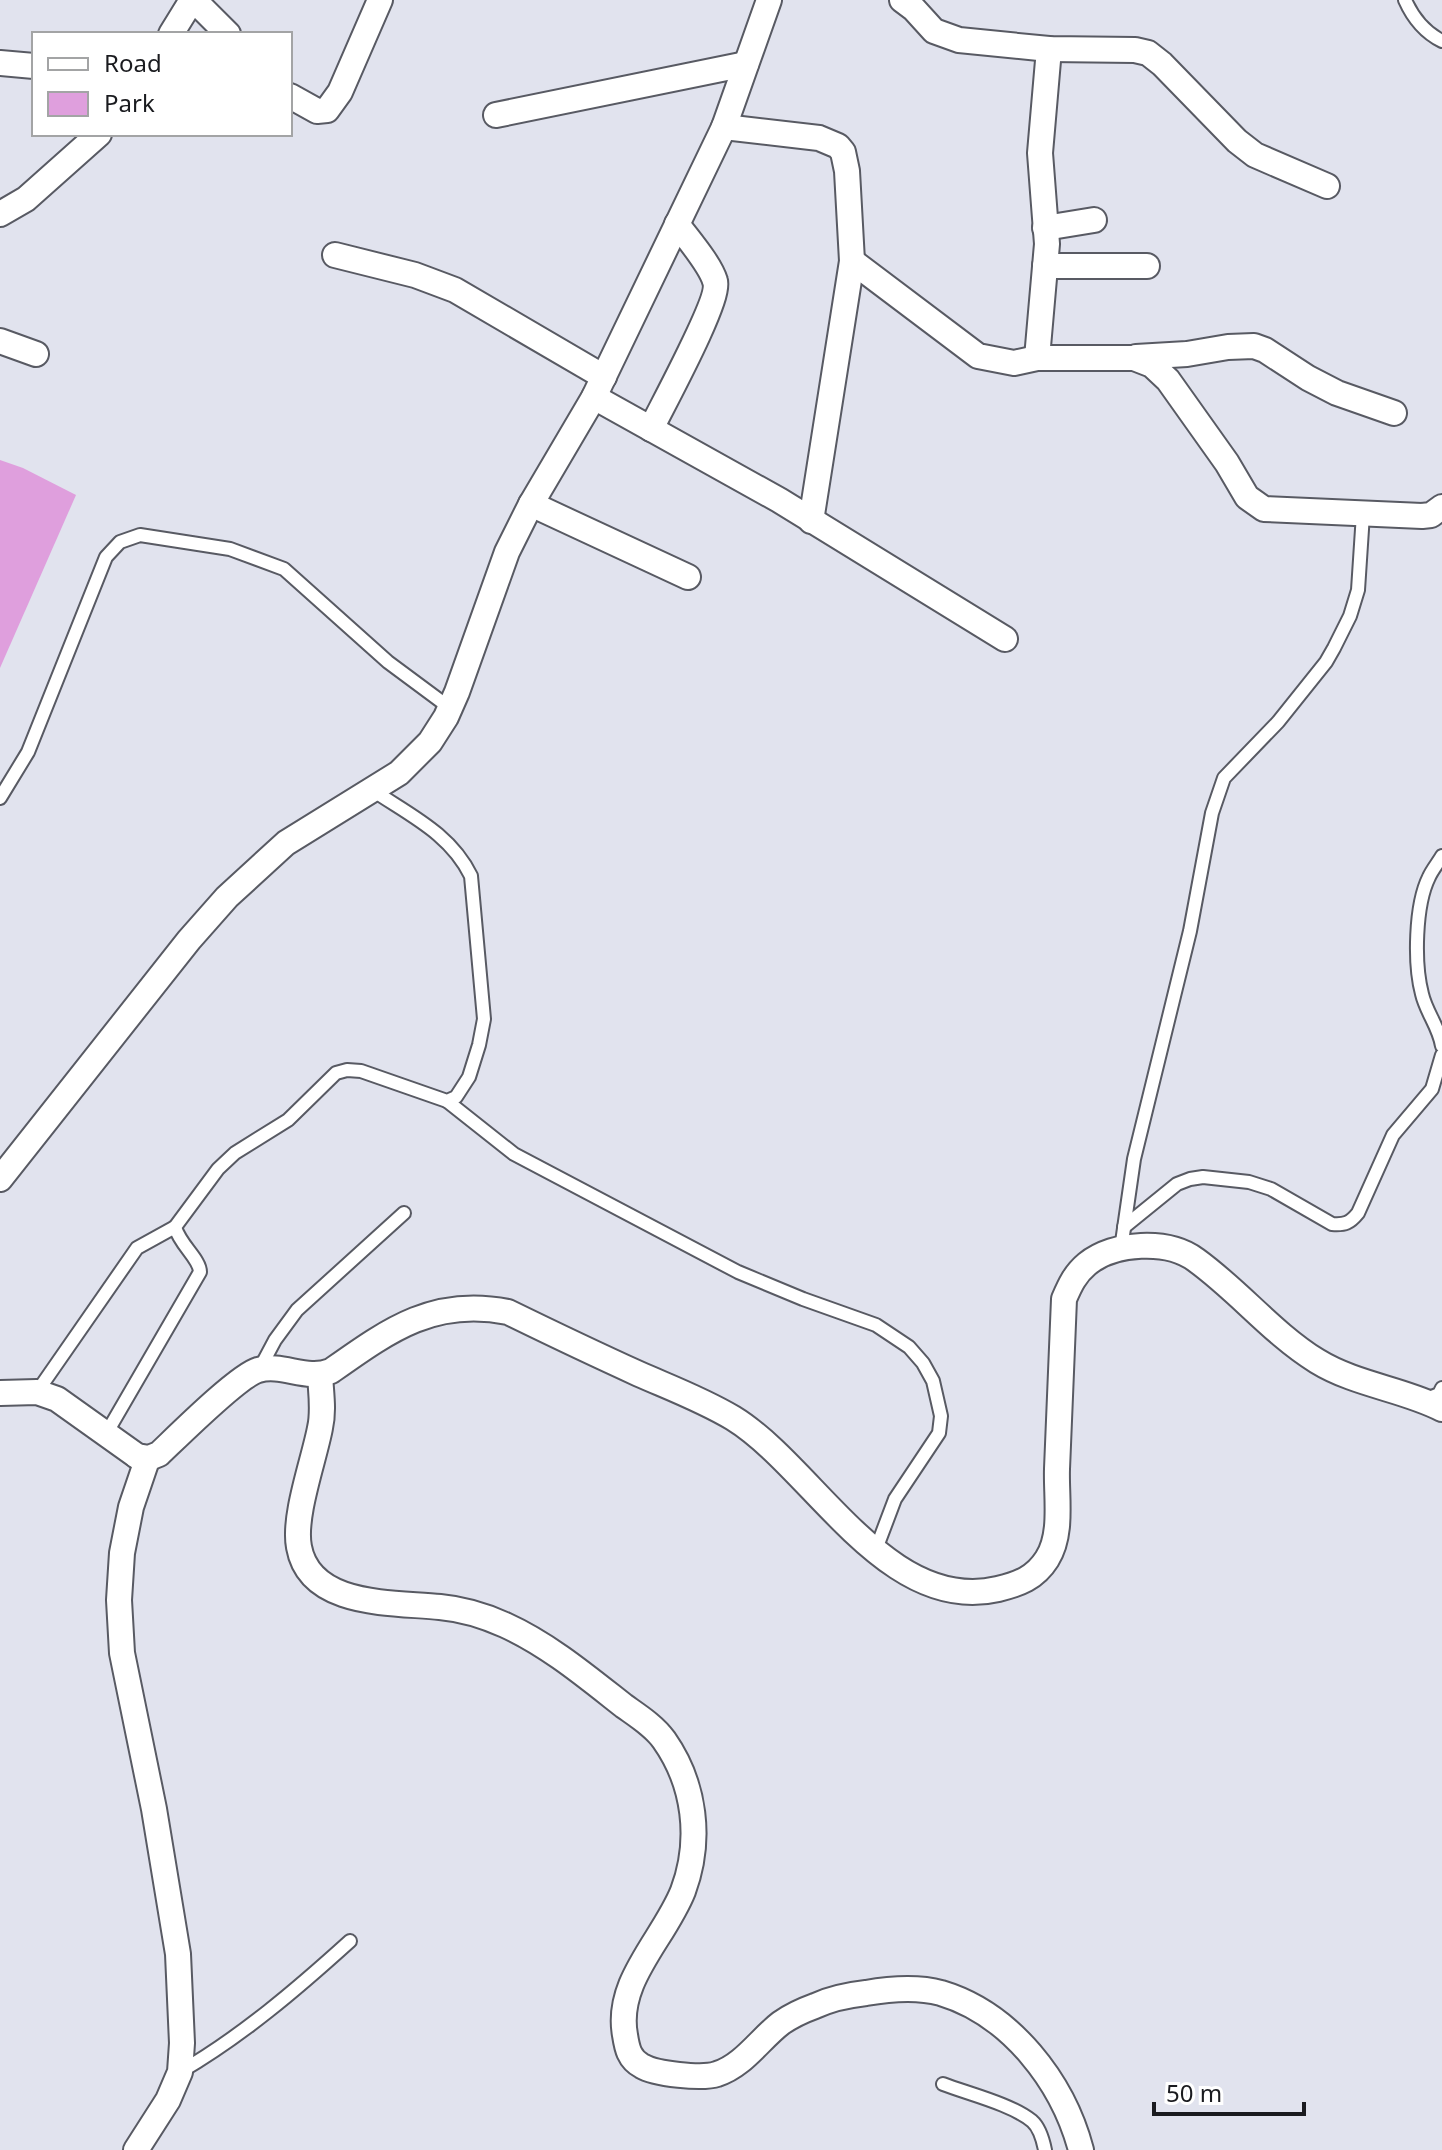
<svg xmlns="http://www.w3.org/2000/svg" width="1442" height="2150" font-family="'Noto Sans',sans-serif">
<rect width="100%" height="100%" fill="#e1e3ee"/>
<path fill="#df9fdd" d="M0,460L23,468L76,495L0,668Z"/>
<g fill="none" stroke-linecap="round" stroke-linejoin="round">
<defs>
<g id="service">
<path d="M1405,0C1413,18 1424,32 1442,41"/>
<path d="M0,798L28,752L106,557L120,542L140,535L230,549L284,569L388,662L450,708"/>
<path d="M1442,856C1438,863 1432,870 1429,877C1415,905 1414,964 1422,994C1426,1012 1439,1027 1442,1046"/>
<path d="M447,1101L514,1154L738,1272L803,1299L876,1325L909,1347L923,1363L933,1381L941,1416L939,1433L895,1499L875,1552"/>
<path d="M1124,1227L1177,1184L1190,1179L1203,1177L1249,1182L1271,1189L1332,1224C1345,1225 1350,1223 1358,1213L1393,1135L1432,1089L1442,1055"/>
<path d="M1121,1249L1134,1159L1190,931L1212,813L1224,778L1278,722L1326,662L1334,648L1350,616L1358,590L1363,514"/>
<path d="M259,1370L275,1340L297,1310L404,1213"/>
<path d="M37,1392L137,1248L175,1227"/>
<path d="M1424,1400L1439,1394L1442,1388"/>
<path d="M106,1434L200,1272C200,1259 180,1245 175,1227L218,1169L235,1153L288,1120L336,1073L347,1070L361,1071L447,1101L456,1097L469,1077L479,1045L484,1019L471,876C450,833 409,815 371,789"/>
<path d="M180,2072C242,2036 297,1989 350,1941"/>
<path d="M943,2084C969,2094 1011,2104 1032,2121C1040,2128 1043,2140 1045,2150"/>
</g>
<g id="minor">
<path d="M194,0L228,34"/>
<path d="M902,0L914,9L934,31L959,40L1049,49L1135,50L1148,53L1162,64L1237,141L1255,155L1327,186"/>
<path d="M171,34L192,0"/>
<path d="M0,63L34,66"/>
<path d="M290,96L317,111L327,110L340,92L380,0"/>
<path d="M496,115L746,64"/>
<path d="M724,127L819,138L838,146L843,152L847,171L852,261L811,521"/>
<path d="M0,214L26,199L99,134"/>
<path d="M1045,228L1094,220"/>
<path d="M335,255L415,275L455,290L604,377"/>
<path d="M852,261L978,356L1014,363L1037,358H1134L1152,365L1168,380L1227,463L1247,497L1264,509L1422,516L1431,515L1442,507"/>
<path d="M1045,266H1147"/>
<path d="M0,341L36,354"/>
<path d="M1136,357L1187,354L1228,347L1254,346L1265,350L1308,378L1337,393L1394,413"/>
<path d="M1037,358L1047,244L1040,153L1049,49"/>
<path d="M594,397L779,500L1005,639"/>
<path d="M651,429C662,406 721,299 715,281C710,264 688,239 677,224"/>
<path d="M531,504L688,577"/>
<path d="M0,1179L189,940L227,897L286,843L399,773L430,742L446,717L457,692L507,552L531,504L594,397L724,127L769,0"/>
<path d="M320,1375C321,1393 324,1411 320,1428C314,1460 293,1516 299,1547C310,1608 394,1602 440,1607C462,1609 485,1616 505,1625C549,1645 587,1677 624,1706C638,1716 654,1726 664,1740C695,1784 702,1840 683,1891C664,1939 615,1981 625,2035C627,2048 629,2059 642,2066C655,2074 702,2079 717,2074C743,2066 760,2039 781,2023C791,2016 804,2010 815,2006C832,1998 848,1995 866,1993C889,1989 919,1987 941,1993C1011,2014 1063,2082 1081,2150"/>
<path d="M0,1393L37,1392L57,1399L137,1456L149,1458L159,1454C177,1437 238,1376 258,1370C283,1363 306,1381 331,1371C389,1330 434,1297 508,1312C551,1333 595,1354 639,1374C671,1388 703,1400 733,1418C813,1467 887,1615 998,1589C1019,1584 1035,1578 1047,1559C1063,1534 1056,1497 1057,1469C1059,1412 1062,1356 1064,1299C1070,1285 1075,1274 1087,1264C1114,1242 1168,1239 1196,1260C1239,1291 1272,1333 1317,1361C1356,1385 1403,1389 1442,1409"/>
<path d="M136,2150L168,2100L180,2072L182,2043L178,1954L154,1809L122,1653L119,1600L122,1553L131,1507L147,1460L137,1456"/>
</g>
</defs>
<use href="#service" stroke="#585a63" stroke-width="16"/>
<use href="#minor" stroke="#585a63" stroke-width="28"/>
<use href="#service" stroke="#fff" stroke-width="12"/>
<use href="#minor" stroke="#fff" stroke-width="24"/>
</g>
<rect x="32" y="32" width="260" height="104" fill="#ffffff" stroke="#a3a4a5" stroke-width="2"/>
<rect x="48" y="58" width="40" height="12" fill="#ffffff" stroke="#a3a4a5" stroke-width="2"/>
<text x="104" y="72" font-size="24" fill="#1a1b1f">Road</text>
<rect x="48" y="92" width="40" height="24" fill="#df9fdd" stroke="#a3a4a5" stroke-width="2"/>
<text x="104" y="112" font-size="24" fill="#1a1b1f">Park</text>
<path d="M1154 2102v12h150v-12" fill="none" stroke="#1a1b1f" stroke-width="4"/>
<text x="1166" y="2102" font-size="24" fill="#1a1b1f" stroke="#ffffff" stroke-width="6" paint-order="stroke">50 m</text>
</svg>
